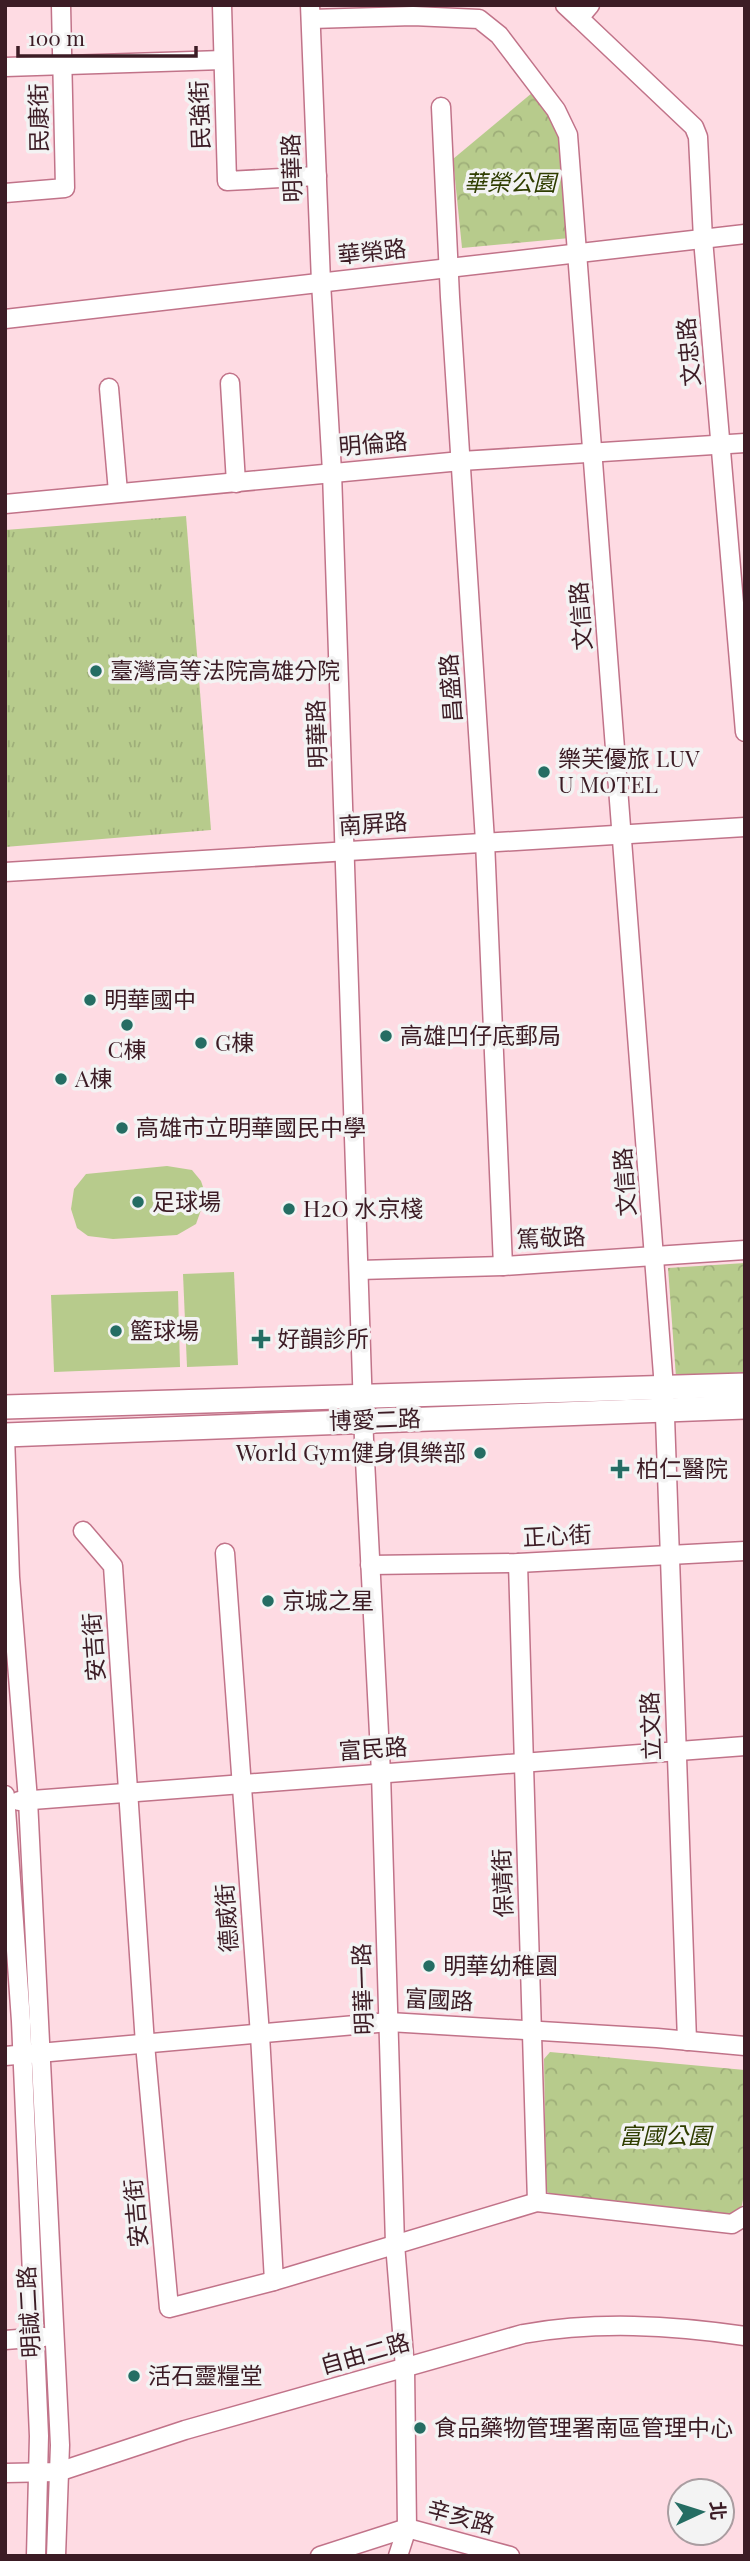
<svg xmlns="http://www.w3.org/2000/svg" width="750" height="2561" font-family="'Playfair Display','Noto Sans TC',serif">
<defs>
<pattern id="grass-tufts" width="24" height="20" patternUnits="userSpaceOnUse" patternTransform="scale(1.75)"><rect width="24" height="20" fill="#b7cb8c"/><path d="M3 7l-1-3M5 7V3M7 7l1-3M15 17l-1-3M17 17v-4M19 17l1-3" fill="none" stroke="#9eae79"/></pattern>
<pattern id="forest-crowns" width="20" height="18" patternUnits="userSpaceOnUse" patternTransform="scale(1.75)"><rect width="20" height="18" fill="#b7cb8c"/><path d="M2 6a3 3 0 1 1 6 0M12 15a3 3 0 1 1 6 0" fill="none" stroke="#9eae79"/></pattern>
</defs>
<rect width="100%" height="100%" fill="#fedbe3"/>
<path fill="url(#grass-tufts)" d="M186,516L211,830L5,847V530Z"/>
<g fill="url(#forest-crowns)">
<path d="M532,93L560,132L570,238L462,248L453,159Z"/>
<path d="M745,1263V1372L676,1377L668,1268Z"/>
<path d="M550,2052L745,2070V2189L741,2210L732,2216L555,2197L546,2191L544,2059Z"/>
</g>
<g fill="#b7cb8c">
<path d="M167,1166L192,1170L201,1181L206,1196L196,1224L177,1235L113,1239L88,1236L77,1228L71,1209L74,1189L86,1174Z"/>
<path d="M234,1272L238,1365L187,1367L183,1274Z"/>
<path d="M178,1291L180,1367L54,1372L51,1295Z"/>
</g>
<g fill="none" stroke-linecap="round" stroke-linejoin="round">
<defs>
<g id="minor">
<path d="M222,5L227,181L317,176"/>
<path d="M310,5L321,282L332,472L364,1440L381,1773L395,2244L405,2368L407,2528L398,2556"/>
<path d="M565,5L579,18L590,5"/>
<path d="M579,18L694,127L698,137L703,239L745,732"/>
<path d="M311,19L413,16L479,19L499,35L556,110L568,135L664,1388L687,2041"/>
<path d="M5,67L223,60"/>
<path d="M441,107L450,297L485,841L503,1266"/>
<path d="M5,193L65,188L61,5"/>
<path d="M5,319L745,234"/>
<path d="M230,383L236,483"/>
<path d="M109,388L118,492"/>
<path d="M5,504L461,461L745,443"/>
<path d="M5,872L745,827"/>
<path d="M359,1270L503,1266L745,1250"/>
<path d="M5,1436L10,1577L28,1800L60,2445L56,2556"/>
<path d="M83,1531L113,1566L145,2044L169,2308L274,2281L537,2202L732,2224L745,2216"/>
<path d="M225,1553L260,2035L274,2281"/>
<path d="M518,1563L537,2202"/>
<path d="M370,1565L518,1563L745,1551"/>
<path d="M5,1795L21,2021L39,2436L36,2556"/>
<path d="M19,1801L745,1746"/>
<path d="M5,2056L389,2022L657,2038L745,2046"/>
<path d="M5,2340L44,2337"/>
<path d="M5,2473L58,2472L185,2430L523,2334C597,2321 670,2325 745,2336"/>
<path d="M320,2556L407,2528L510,2556"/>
</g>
<g id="major">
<path d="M5,1407L745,1385"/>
<path d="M5,1435L745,1407"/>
</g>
</defs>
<use href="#minor" stroke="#c17389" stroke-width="21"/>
<use href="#major" stroke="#c17389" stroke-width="26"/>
<use href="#minor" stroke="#fff" stroke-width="18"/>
<use href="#major" stroke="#fff" stroke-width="23"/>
</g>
<g fill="#256d63" stroke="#f3f3f3" stroke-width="2.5">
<circle cx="96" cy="671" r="7"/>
<circle cx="544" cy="772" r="7"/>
<circle cx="90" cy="1000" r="7"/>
<circle cx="127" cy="1025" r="7"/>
<circle cx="386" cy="1036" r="7"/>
<circle cx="201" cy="1043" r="7"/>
<circle cx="61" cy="1079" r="7"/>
<circle cx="122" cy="1128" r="7"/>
<circle cx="138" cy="1202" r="7"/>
<circle cx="289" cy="1209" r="7"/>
<circle cx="116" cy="1331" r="7"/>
<path d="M257.5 1328.5h7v7h7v7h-7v7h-7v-7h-7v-7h7z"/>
<circle cx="480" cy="1453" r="7"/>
<path d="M616.5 1458.5h7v7h7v7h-7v7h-7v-7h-7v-7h7z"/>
<circle cx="268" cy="1601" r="7"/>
<circle cx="429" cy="1966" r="7"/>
<circle cx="134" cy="2376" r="7"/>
<circle cx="420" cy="2428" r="7"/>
</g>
<g text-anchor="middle" stroke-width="7" stroke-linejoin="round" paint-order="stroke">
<g font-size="23" fill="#3c1c25" stroke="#f3f3f3">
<text transform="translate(200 115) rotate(-92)" y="8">民強街</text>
<text transform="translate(39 118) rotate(-91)" y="8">民康街</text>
<text transform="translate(292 168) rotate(-92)" y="8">明華路</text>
<text transform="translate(372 252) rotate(-6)" y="8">華榮路</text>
<text transform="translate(689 352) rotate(-95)" y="8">文忠路</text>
<text transform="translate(373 444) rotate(-5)" y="8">明倫路</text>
<text transform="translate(581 616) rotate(-94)" y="8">文信路</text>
<text transform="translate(451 688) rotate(-94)" y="8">昌盛路</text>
<text transform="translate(317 734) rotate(-92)" y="8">明華路</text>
<text transform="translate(373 824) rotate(-4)" y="8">南屏路</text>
<text transform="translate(625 1182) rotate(-94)" y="8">文信路</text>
<text transform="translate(551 1238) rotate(-3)" y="8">篤敬路</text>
<text transform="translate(375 1420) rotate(-2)" y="8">博愛二路</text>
<text transform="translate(557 1536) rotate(-3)" y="8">正心街</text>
<text transform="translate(94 1647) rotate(-94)" y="8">安吉街</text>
<text transform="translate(651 1726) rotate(-92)" y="8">立文路</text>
<text transform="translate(373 1749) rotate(-4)" y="8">富民路</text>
<text transform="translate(503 1883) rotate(-92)" y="8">保靖街</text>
<text transform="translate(227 1918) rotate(-94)" y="8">德威街</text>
<text transform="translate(363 1989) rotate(-92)" y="8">明華一路</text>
<text transform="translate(439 2000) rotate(3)" y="8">富國路</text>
<text transform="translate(136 2213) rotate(-95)" y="8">安吉街</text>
<text transform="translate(29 2312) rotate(-93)" y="8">明誠二路</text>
<text transform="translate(365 2354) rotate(-16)" y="8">自由二路</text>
<text transform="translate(461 2517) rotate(15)" y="8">辛亥路</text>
</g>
<g font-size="23" font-style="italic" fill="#2f3d00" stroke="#f3f3f3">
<text x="510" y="191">華榮公園</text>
<text x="665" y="2144">富國公園</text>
</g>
<g font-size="23" fill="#3c1c25" stroke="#f3f3f3" text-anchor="start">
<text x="110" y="679">臺灣高等法院高雄分院</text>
<text x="558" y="767">樂芙優旅 LUV<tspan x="558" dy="26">U MOTEL</tspan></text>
<text x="104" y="1008">明華國中</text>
<text x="400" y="1044">高雄凹仔底郵局</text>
<text x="215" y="1051">G棟</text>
<text x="127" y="1058" text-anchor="middle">C棟</text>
<text x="75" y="1087">A棟</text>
<text x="136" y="1136">高雄市立明華國民中學</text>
<text x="152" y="1210">足球場</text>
<text x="303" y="1217">H2O 水京棧</text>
<text x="130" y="1339">籃球場</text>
<text x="277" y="1347">好韻診所</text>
<text x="466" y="1461" text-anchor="end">World Gym健身俱樂部</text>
<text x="636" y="1477">柏仁醫院</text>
<text x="282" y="1609">京城之星</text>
<text x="443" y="1974">明華幼稚園</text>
<text x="148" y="2384">活石靈糧堂</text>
<text x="434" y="2436">食品藥物管理署南區管理中心</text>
</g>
</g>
<rect width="750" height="2561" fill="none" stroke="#3c1c25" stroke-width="14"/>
<g transform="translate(701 2512) rotate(86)"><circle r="33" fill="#f3f3f3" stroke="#aa9da1" stroke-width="2"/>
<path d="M0-5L12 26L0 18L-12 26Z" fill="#256d63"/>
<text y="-10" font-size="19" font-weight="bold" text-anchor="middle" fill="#3c1c25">北</text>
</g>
<path d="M18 46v10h178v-10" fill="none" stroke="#3c1c25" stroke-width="3.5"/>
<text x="28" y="46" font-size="21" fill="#3c1c25" stroke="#f3f3f3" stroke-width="5" paint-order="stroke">100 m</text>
</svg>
